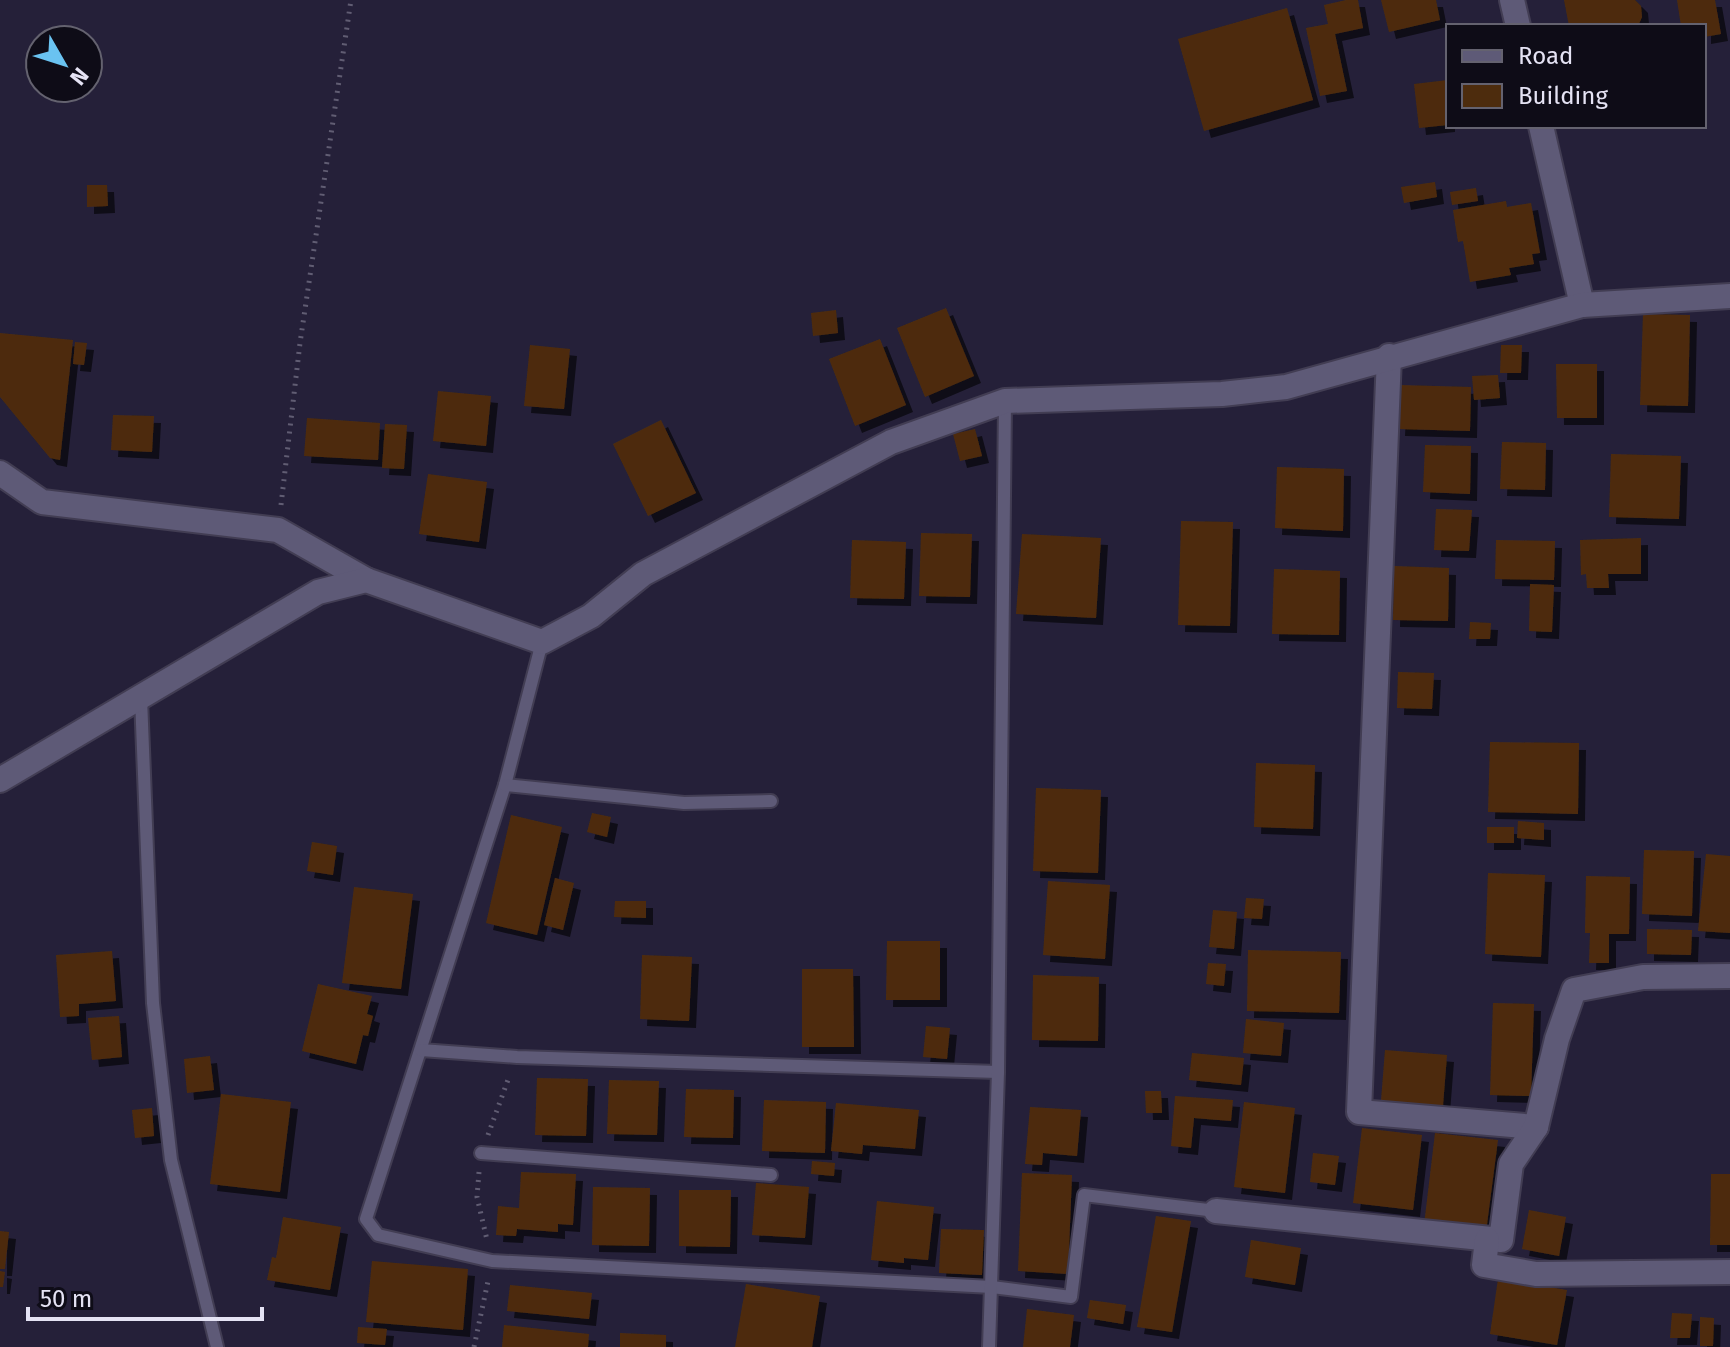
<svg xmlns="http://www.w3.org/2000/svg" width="1730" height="1347" font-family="'Fira Sans',sans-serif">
<defs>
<filter id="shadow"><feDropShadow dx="7" dy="7" stdDeviation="0" flood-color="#0009"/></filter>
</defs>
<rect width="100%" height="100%" fill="#252039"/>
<g fill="#4d2c0d" filter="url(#shadow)">
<path d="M1346,0H1358L1363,28L1335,34L1347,91L1320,96L1306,28L1328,24L1324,5Z"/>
<path d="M1381,0H1436L1440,20L1389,32Z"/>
<path d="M1564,0H1635L1641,6L1642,17L1638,26H1569Z"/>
<path d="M1677,0H1715L1721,34L1704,37V26H1681Z"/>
<path d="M1287,8L1313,100L1204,131L1178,39Z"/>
<path d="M1448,80V125L1419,128L1414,84Z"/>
<path d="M1435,182L1437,197L1404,203L1401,187Z"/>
<path d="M87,185H107L108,206L87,207Z"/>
<path d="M1476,188L1478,201L1452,205L1450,192Z"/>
<path d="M1506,201L1507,207L1531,203L1540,253L1532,254L1534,264L1509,268L1511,275L1470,282L1463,241L1458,242L1453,210Z"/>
<path d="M946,308L974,376L925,397L897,328Z"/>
<path d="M836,310L838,333L813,336L811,313Z"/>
<path d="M1643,314L1690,315L1688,406L1640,405Z"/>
<path d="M0,333L73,340L60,460L50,458L0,397Z"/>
<path d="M880,339L906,405L855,426L829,359Z"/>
<path d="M75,342L87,343L84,365L73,364Z"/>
<path d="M530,345L570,349L564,409L524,406Z"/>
<path d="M1501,345H1522L1521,373H1500Z"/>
<path d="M1556,364H1597V418H1557Z"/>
<path d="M1498,375L1500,398L1474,400L1472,376Z"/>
<path d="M1400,385L1471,387L1470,431L1398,429Z"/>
<path d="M438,391L491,396L486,446L433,441Z"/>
<path d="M113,415L154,416L152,452L111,450Z"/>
<path d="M307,418L380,423L378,460L304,456Z"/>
<path d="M661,420L696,493L648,516L613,444Z"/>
<path d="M385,424L407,425L404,469L382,468Z"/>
<path d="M975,429L982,456L960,461L953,434Z"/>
<path d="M1502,442L1546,443L1545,490L1500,489Z"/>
<path d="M1425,445L1471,446L1470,494L1423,492Z"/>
<path d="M1611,454L1681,456L1679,519L1609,517Z"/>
<path d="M1277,467L1344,469L1343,531L1275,528Z"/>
<path d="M428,474L487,482L479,542L419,534Z"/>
<path d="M1436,509L1472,510L1469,551L1434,550Z"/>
<path d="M1181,521L1233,522L1230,626L1178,625Z"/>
<path d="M921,533L972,534L970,597L919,596Z"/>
<path d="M1022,534L1101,538L1096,618L1016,614Z"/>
<path d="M1641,538V574H1608L1609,588H1587L1586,574L1581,575L1580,540Z"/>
<path d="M852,540L906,542L904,599L850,598Z"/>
<path d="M1496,540L1555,541L1554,580L1495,579Z"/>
<path d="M1394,566L1449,568L1448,621L1393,620Z"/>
<path d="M1274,569L1340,571L1339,635L1272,634Z"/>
<path d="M1530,584L1554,585L1552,632L1529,631Z"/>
<path d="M1470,622L1491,623L1490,639H1469Z"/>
<path d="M1398,672L1434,673L1432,709L1397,708Z"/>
<path d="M1490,742L1579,743L1578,814L1488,812Z"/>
<path d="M1256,763L1315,765L1313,829L1254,827Z"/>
<path d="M1036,788L1101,790L1098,873L1033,871Z"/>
<path d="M592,813L611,817L607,837L587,832Z"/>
<path d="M511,815L562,827L537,935L486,923Z"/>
<path d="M1518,821L1544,823V840L1517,838Z"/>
<rect x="1487" y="827" width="27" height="16"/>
<path d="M312,842L337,846L333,875L307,871Z"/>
<path d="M1644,850L1694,851L1692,916L1642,914Z"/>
<path d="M1706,854L1730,856V933L1698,931Z"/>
<path d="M1488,873L1545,875L1541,957L1485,954Z"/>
<path d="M1586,876L1630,877L1629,934H1609V963H1589L1590,933H1585Z"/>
<path d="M555,878L574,883L563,930L544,925Z"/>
<path d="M1048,881L1110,885L1105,959L1043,955Z"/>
<path d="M354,887L413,894L401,989L342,983Z"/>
<path d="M1246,898L1264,899L1262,919L1244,918Z"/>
<path d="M615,901H646V918L614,917Z"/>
<path d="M1213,910L1237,912L1234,949L1209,947Z"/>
<path d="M1647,929L1692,930L1691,955L1647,954Z"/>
<path d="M887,941H940V1000H886Z"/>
<path d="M1248,950L1341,952L1339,1013L1247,1011Z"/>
<path d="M112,951L116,1001L79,1004V1016L60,1017L56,955Z"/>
<path d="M642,955L692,957L689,1021L640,1019Z"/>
<path d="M1208,963L1226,964L1224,986L1206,984Z"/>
<path d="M802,969H853L854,1047H802Z"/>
<path d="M1033,975L1099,977L1098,1041L1032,1040Z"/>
<path d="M318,984L372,996L367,1014L373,1016L368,1036L363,1035L356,1064L302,1051Z"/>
<path d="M1493,1003L1534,1004L1531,1096L1490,1095Z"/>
<path d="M119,1016L122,1057L92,1060L88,1018Z"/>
<path d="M1246,1019L1284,1023L1281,1056L1243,1053Z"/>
<path d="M926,1026L950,1028L947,1059L923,1057Z"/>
<path d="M1385,1050L1447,1055L1442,1118L1380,1113Z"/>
<path d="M1192,1053L1244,1058L1241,1085L1189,1080Z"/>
<path d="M210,1056L214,1090L187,1093L184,1059Z"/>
<path d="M537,1078L588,1079L586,1136L535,1135Z"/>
<path d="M609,1080L659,1081L657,1135L607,1134Z"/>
<path d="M686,1089L734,1090L733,1138L684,1137Z"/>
<path d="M1145,1091H1161L1162,1113H1146Z"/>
<path d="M221,1094L291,1102L280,1192L210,1184Z"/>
<path d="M1175,1096L1233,1100L1231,1121L1194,1118L1191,1148L1171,1146Z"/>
<path d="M764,1100L826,1102L825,1153L762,1151Z"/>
<path d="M1244,1102L1295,1108L1285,1193L1234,1187Z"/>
<path d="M836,1103L919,1110L915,1149L863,1145L862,1154L831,1151Z"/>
<path d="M1030,1107L1081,1110L1077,1156L1043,1153L1042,1165L1025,1164Z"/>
<path d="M152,1108L154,1136L135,1138L132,1110Z"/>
<path d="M1362,1128L1422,1135L1413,1210L1353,1203Z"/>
<path d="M1435,1133L1498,1140L1486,1232L1424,1225Z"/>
<path d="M1313,1153L1339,1156L1335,1185L1310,1182Z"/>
<path d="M812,1161L835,1163L834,1176L811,1174Z"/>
<path d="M521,1172L576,1174L573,1225L558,1224V1232L517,1229L516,1236L496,1235L498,1206L519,1208Z"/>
<path d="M1022,1173L1072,1175L1068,1274L1018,1271Z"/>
<path d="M1711,1174H1730V1245H1710Z"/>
<path d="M756,1183L809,1187L805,1238L752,1235Z"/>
<path d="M593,1187L650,1188L649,1246L592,1245Z"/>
<path d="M679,1190H731L730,1247L679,1246Z"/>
<path d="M877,1201L934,1207L928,1260L904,1258V1263L871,1260Z"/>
<path d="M1529,1210L1566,1217L1559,1256L1522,1249Z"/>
<path d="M1156,1216L1191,1221L1172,1332L1137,1327Z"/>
<path d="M283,1217L341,1227L330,1290L267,1280L272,1257L276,1258Z"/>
<path d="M941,1229L984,1230L982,1275L939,1273Z"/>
<path d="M0,1231L9,1232L5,1269H0Z"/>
<path d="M1251,1240L1301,1248L1295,1285L1245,1277Z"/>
<path d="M372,1261L468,1269L463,1330L366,1322Z"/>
<path d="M0,1271L5,1272L3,1287H0Z"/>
<path d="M1498,1279L1567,1290L1557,1345L1490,1334Z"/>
<path d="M746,1284L820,1296L812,1347H735Z"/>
<path d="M510,1285L592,1293L589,1319L507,1311Z"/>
<path d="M1090,1300L1126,1305L1123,1324L1087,1318Z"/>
<path d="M1027,1309L1074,1315L1070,1347H1023Z"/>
<path d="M1672,1313L1692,1314L1690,1338H1670Z"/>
<path d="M1700,1317L1714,1318L1713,1346H1700Z"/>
<path d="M504,1325L589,1334L588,1347H502Z"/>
<path d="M358,1327L387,1329L385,1345L357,1343Z"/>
<path d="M620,1333L666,1335V1347H620Z"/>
</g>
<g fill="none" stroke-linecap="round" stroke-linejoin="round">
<defs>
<g id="lane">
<path d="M542,642L505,785L366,1219L378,1235L492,1261L992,1287L1071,1297L1084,1195L1216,1211"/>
<path d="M141,698L153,1003L171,1160L217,1347"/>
<path d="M505,785L684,803L771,801"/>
<path d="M421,1050L517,1057L998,1072"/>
<path d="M481,1153L771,1175"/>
<path d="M989,1347L998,1072L1005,401"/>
</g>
<g id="street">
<path d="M1512,0L1518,26"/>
<path d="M1541,126L1582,305"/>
<path d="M1389,356L1359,1112L1536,1127"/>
<path d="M0,473L42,502L278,530L366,580"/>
<path d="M0,780L318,592L366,580L542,642L591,616L643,574L891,442L1005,401L1222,394L1286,387L1582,305L1730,296"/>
<path d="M1216,1211L1501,1240L1511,1164L1536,1127L1557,1039L1574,990L1643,977L1730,976"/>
<path d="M1487,1240L1484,1265L1536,1274L1730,1272"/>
</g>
</defs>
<use href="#lane" stroke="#423d53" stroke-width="16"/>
<use href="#street" stroke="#423d53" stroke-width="28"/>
<g stroke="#615d73" stroke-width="5" stroke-dasharray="2 6" stroke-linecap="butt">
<path d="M281,505L300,343L351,0"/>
<path d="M488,1135L509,1077"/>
<path d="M479,1172L477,1197L487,1240"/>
<path d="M474,1347L488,1281"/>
</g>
<use href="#lane" stroke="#5e5a77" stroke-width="12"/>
<use href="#street" stroke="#5e5a77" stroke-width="24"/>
</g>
<rect x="1446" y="24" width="260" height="104" fill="#0e0c17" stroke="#64626f" stroke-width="2"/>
<rect x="1462" y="50" width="40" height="12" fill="#5e5a77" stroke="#64626f" stroke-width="2"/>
<text x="1518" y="64" font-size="24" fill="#e5e3f4">Road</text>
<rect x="1462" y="84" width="40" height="24" fill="#4d2c0d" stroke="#64626f" stroke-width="2"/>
<text x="1518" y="104" font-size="24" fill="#e5e3f4">Building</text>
<g transform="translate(64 64) rotate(129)"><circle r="38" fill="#0e0c17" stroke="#64626f" stroke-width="2"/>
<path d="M0-6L14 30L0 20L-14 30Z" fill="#6ac3f1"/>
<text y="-12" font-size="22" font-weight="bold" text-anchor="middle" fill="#e5e3f4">N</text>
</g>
<path d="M28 1307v12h234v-12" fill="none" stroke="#e5e3f4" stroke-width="4"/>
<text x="40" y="1307" font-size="24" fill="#e5e3f4" stroke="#0e0c17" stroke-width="6" paint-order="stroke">50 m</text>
</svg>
